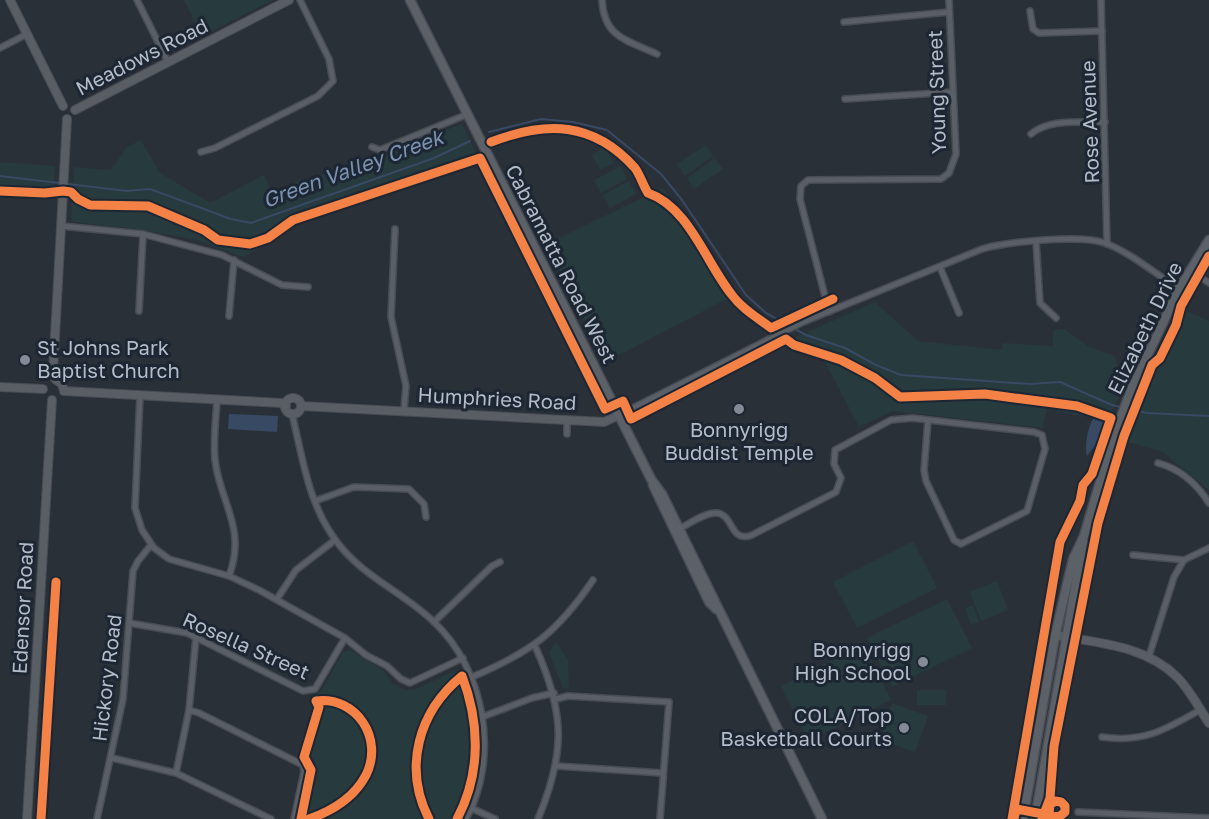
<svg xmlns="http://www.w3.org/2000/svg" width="1209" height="819" font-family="'Golos Text',sans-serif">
<rect width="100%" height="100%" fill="#2a3038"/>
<g fill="#273a3e">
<path d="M184,0H273L202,36Z"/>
<path d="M462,124L481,163L405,184L296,223L280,237L243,257L197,240L137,229L73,222L71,217L74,167L111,170L127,147L141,140L160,173L210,203L264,175L276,200L295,182L342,169Z"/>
<path d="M706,145L713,156L685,176L677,164Z"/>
<path d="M605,147L614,163L600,170L592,155Z"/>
<path d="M715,158L723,169L694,189L687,178Z"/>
<path d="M0,162L55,166L54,197L0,193Z"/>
<path d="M621,166L627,179L601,193L594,180Z"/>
<path d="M629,181L636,194L610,208L603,195Z"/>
<path d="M663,188L736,294L606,362L546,244Z"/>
<path d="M875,302L918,341L1002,350L1003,343L1053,346V330L1064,329L1089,347L1115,356L1123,387L1108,421L1047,409L1042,428L893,411L859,427L823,358L791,351L785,342Z"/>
<path d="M1184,310L1209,321V490L1163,452L1125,441L1151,374L1162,363Z"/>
<path d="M913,541L937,588L857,628L833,582Z"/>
<path d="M997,581L1008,610L981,621L970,592Z"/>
<path d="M947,599L972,648L892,687L867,638Z"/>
<path d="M973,605L979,621L971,625L965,608Z"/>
<path d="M556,642L568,660L569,688H563L549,652Z"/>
<path d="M863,645L891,700L809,741L781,686Z"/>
<path d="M350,650L383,670L393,684L406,690L416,689L454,671L459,672C484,718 477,774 456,819H300L310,771L301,754L304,752L317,707L313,698L323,688L343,652Z"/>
<path d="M917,690H947L946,705H917Z"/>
<path d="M892,703L928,716L915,752L880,740Z"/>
</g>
<g fill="#384963">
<path d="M229,414L278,416L277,432L228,429Z"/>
<path d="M1095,416L1104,422L1101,437L1087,456C1084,446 1088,425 1095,416Z"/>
</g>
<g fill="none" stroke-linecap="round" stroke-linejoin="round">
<g stroke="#384963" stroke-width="2">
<path d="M489,132L541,119L573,122L607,130L661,174L682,200L746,295L766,313L806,335L845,348L876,365L901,375L1030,384L1060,382L1112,405L1147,413L1209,416"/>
<path d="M0,176L127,191L150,189L231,219L251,223L434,158L470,141"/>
</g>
<defs>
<g id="street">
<path d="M137,0L168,62"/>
<path d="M602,0C604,38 627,40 657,54"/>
<path d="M1101,0L1107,244"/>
<path d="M1030,11L1033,29L1039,33L1102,31"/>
<path d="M844,22L949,12"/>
<path d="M0,48L27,34"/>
<path d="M845,99L953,92"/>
<path d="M1031,134C1050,118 1081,123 1105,122"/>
<path d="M372,147L380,150L468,114"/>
<path d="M201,152L215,148L318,96L333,81L329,59L300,0"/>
<path d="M61,226L143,234L222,255L282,285L308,287"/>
<path d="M395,229L391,317L406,386L404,410"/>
<path d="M1036,241L1040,303L1056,318"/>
<path d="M940,267L959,313"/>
<path d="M1190,270L1209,283"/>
<path d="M139,311L143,234"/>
<path d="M829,312L800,199L801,186L808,180L941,179L949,173L956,154L949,0"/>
<path d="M229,316L234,260"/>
<path d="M140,395L135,508L142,530L154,548L169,559L229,576L259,590L345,638L366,655L387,666L401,679L410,683L463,658"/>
<path d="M217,400C216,419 213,440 215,460C220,503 247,528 229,576"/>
<path d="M292,414C303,459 308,504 337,542C363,577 403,592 434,622C485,670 500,757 466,819"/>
<path d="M619,415L803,322L982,249C1006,242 1081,234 1105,243C1131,253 1156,274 1179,289"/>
<path d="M567,434V419"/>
<path d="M1158,463C1180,469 1197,484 1209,503"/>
<path d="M315,501L354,487L409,489L424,504L426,517"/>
<path d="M679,529C689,524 704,513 715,513C734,512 729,544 752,535L836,492L841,478L834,464L835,450L891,420L912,418L1034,432L1042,435L1045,449L1027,511L961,544L954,540L926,481L924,470L928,420"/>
<path d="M1133,555L1184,560"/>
<path d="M277,599L296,570L335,540"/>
<path d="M434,622L492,566L500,562"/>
<path d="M129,623L187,633L303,691L315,689L345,638"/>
<path d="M535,646C565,712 566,752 538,819"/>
<path d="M1149,656L1174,577L1184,560L1209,548"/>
<path d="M472,677C531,652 557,633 593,580"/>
<path d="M556,699L568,696L669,702L660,819"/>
<path d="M189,710L199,713L303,765L304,772L294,819"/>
<path d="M482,717L532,698L554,693"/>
<path d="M1102,737C1143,743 1165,730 1200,710"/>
<path d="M112,758L176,773L271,819"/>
<path d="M557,766L662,773"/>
<path d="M176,773L189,710L196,637"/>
<path d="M471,808L495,819"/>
<path d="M1078,812L1209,818"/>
<path d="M97,819L123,699L133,571L138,561L151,545"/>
</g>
<g id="secondary">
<path d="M10,0L63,106"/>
<path d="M75,110L289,0"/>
<path d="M0,387L43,389"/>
<path d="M64,391L62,384L55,379L53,372L67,119"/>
<path d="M64,391L281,403L286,406"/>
<circle cx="293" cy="406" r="8"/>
<path d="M301,406L604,422L619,415"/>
<path d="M1055,635C1097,643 1145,645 1177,677C1190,690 1199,708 1209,723"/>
<path d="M27,819L52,400"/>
</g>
<g id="primary">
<path d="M410,0L651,479L662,494L822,819"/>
<path d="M653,485L709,602L716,609"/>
<path d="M1023,819L1055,636L1073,559L1084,536L1112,442L1131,390L1179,289L1209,240"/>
<path d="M1035,819L1083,542"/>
</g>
</defs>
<use href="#street" stroke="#484c53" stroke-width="8"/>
<use href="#secondary" stroke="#484c53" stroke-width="10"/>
<use href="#primary" stroke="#484c55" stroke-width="11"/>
<use href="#street" stroke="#5a5e66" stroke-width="5"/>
<use href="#secondary" stroke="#595d64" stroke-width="8"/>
<use href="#primary" stroke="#5c6168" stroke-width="8"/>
<defs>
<g id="cycleway">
<path d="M491,142C546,121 593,121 635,168C640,175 643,185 648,193C689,207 706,263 732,295C742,309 758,318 771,328L833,299"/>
<path d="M0,191L45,193L63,191L71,192L78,199L90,205L148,206L204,230L218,240L250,244L268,238L293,220L480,158L605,409L623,401L631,419L786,339L794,345L841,360L875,378L900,397L985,394L1007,397L1077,406L1111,418L1092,474L1083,485L1080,501L1060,542L1012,819"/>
<path d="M41,819L56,582"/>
<path d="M301,819L311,770L304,757L319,707L316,701C357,696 384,739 366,775C354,798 332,811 309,819"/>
<path d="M429,819C403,768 418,712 462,676C480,723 481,774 457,819"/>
<path d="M1014,819L1016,809L1059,817L1065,812V806L1061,802L1055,801L1050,805L1049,813"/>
<path d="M1042,819L1050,798L1054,746L1098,523L1124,436L1152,365L1160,358L1176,325L1181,306L1209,256"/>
</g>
</defs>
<use href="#cycleway" stroke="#1d2633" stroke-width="13"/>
<use href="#cycleway" stroke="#f48246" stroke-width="9"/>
</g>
<g fill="#848b96" stroke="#1d2633" stroke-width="2">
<circle cx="25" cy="360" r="6"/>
<circle cx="739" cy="409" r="6"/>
<circle cx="923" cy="662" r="6"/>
<circle cx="904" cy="728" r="6"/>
</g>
<g text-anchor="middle" stroke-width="6" stroke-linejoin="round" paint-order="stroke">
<g font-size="20" fill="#b4bcc9" stroke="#1d2633">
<text transform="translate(142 57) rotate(-27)" y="7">Meadows Road</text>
<text transform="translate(937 92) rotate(-92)" y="7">Young Street</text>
<text transform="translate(1090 122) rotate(-92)" y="7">Rose Avenue</text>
<text transform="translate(561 264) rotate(63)" y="7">Cabramatta Road West</text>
<text transform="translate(1145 328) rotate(-64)" y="7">Elizabeth Drive</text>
<text transform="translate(497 399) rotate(3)" y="7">Humphries Road</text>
<text transform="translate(23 608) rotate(-87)" y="7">Edensor Road</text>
<text transform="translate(246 646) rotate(24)" y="7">Rosella Street</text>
<text transform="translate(107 678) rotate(-83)" y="7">Hickory Road</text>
</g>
<g font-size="20" fill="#b4bcc9" stroke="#1d2633" text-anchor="end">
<text x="37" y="355" text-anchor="start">St Johns Park<tspan x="37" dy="23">Baptist Church</tspan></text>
<text x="739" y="437" text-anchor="middle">Bonnyrigg<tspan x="739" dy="23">Buddist Temple</tspan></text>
<text x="911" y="657">Bonnyrigg<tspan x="911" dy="23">High School</tspan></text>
<text x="892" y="723">COLA/Top<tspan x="892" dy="23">Basketball Courts</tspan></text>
</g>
<g font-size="21" font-style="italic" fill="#7c92b1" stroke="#1d2633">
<text transform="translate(353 169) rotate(-20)" y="7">Green Valley Creek</text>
</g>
</g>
</svg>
